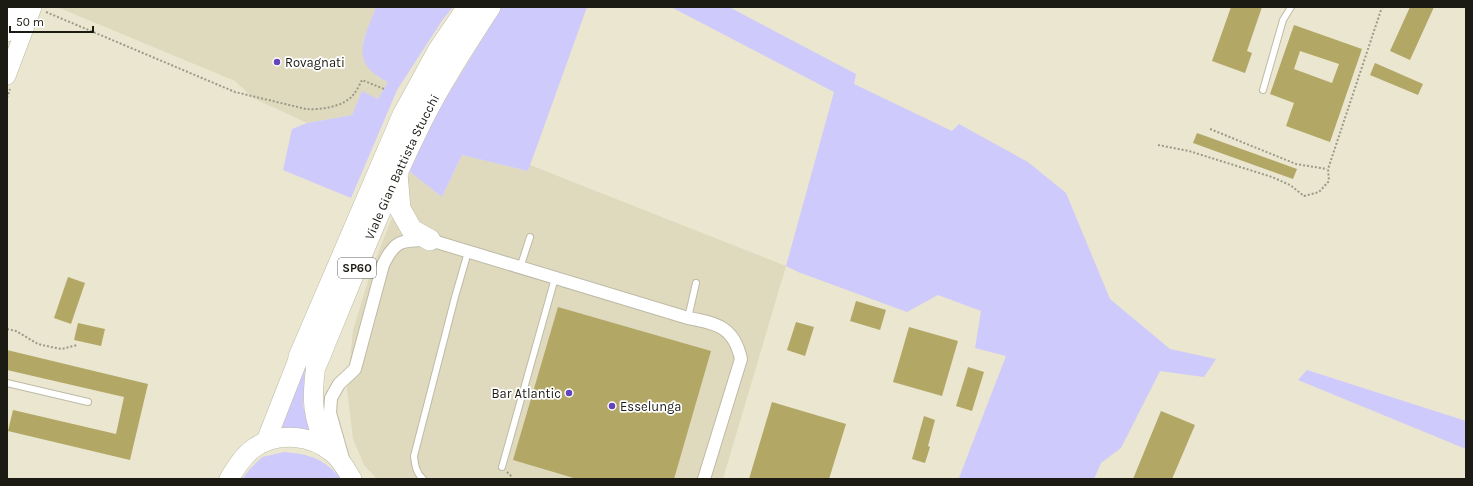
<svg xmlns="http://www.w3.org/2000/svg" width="1473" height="486" font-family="Karla,sans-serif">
<rect width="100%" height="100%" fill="#eae6d0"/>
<g fill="#dfdabe">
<path d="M57,7H376L363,41L377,77L388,82L378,99L362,92L352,115L307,123L253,98L235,81Z"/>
<path d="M462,155L527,171L530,165L786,266L723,479H377L364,465L353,439L347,389L353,330L371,271L410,172L442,197Z"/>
</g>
<g fill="#cfcafc">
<path d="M376,7H453L443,19L397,90L351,198L283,170L292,129L307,123L352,115L362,91L378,99L388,82C348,63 364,39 376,7Z"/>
<path d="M502,7H587L528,171L462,155L442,197L410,172L420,140Z"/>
<path d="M671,7H729L856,74L854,84L952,131L959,124L1028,162L1066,193L1110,299L1170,349L1216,359L1204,377L1160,371L1121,448L1101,463L1094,479L959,478L1006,356L975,348L981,311L938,295L907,312L798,272L786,266L834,92Z"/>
<path d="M305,367L303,405L311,433L278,430Z"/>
<path d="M1307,370L1466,421V449L1298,380Z"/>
<path d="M284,452C309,454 325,459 341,479H242L250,469L262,457Z"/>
</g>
<g fill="#b2a765" fill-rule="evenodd">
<path d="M1231,7H1262L1247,51L1252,53L1245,73L1212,61Z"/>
<path d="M1410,7H1434L1410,60L1390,51Z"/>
<path d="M1294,25L1362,49L1330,142L1286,126L1294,103L1270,94ZM1300,51L1339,64L1332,83L1294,69Z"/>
<path d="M1375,63L1423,84L1418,95L1370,75Z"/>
<path d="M1197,133L1297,169L1293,179L1193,143Z"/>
<path d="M68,277L85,283L71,324L54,318Z"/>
<path d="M856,301L886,310L880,330L850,321Z"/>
<path d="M558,307L711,351L674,479H577L513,460Z"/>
<path d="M796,322L814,327L805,356L787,350Z"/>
<path d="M78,323L105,329L101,346L74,340Z"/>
<path d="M909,327L958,341L942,396L893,382Z"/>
<path d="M7,350L148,384L130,460L8,431L13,410L116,434L124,397L7,370Z"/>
<path d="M968,367L984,372L972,411L956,406Z"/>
<path d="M772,402L846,424L829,479H749Z"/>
<path d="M1161,411L1195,425L1172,479H1133Z"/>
<path d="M924,416L935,420L928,446L930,447L925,463L912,459Z"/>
</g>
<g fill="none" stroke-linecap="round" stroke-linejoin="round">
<defs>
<g id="lane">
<path d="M1263,90L1283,20L1291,7"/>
<path d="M520,268L530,237"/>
<path d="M688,318L696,283"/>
<path d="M7,383L88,402"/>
<path d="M502,467L555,278"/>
<path d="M423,479C416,473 415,465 414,456L455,297L468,252"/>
</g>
<path id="street" d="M344,462L330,413L331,398L339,384L355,369L383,265C395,239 403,240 430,240L688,318C717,323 734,327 741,359L704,479"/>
<g id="secondary">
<path d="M7,33L17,7"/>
<path d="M7,76L33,7"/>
</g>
<g id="primary">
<path d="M316,365C311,400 312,416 327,449"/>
<path d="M266,441L299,357"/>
<path d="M229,479C236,467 243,456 254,448C278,431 313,435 334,454C342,461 347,471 352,479"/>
</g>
<g id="highway">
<path d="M397,174L400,209L412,230L430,240"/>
<path d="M299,357L403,115L438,51L468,7"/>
<path id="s1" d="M316,365C350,283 382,201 421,122C441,82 466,44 490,7"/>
</g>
</defs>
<use href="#lane" stroke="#bebaa5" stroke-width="8"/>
<use href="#street" stroke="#bebaa5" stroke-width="14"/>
<use href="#secondary" stroke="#bebaa5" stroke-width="18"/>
<use href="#primary" stroke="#bebaa5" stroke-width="20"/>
<use href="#highway" stroke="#bebaa5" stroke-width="22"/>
<g stroke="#9b9988" stroke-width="2" stroke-dasharray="2 2" stroke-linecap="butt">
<path d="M46,12L235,92L306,109C321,110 344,107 354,94C357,90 360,84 362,80L384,89"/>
<path d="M7,98L10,89"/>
<path d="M1210,129L1296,164L1327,169"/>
<path d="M1158,145L1189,151L1272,177L1290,185L1304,196L1319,192L1329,181L1328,169L1382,7"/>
<path d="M7,329L16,331L38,344L51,347L62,349L77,345"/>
<path d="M507,472L512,477V479"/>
</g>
<use href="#lane" stroke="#fff" stroke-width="6"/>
<use href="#street" stroke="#fff" stroke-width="12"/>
<use href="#secondary" stroke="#fff" stroke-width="17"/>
<use href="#primary" stroke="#fff" stroke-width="19"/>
<use href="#highway" stroke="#fff" stroke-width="21"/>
</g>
<g fill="#6344bd" stroke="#fff" stroke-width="1.5">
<circle cx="277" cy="62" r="4"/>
<circle cx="569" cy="393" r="4"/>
<circle cx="612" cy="406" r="4"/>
</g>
<g text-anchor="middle" stroke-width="3.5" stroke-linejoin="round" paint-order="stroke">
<rect fill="#fff" stroke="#605f5a" stroke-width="1" x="338" y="258" width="38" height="20" rx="3"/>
<g font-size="12" font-weight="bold" fill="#1c1b13">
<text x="357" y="272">SP60</text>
</g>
<g font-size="13" fill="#1c1b13" stroke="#fff" text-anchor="start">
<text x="285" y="67">Rovagnati</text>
<text x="561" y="398" text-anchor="end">Bar Atlantic</text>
<text x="620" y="411">Esselunga</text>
</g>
<g font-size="13" fill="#1c1b13" stroke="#fff">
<text dy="5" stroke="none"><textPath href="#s1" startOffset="216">Viale Gian Battista Stucchi</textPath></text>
</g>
</g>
<rect width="1473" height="486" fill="none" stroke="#1c1b13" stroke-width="16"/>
<path d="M10 26v6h83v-6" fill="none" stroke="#1c1b13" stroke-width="2"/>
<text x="16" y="26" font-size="12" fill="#1c1b13" stroke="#ffffff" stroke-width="3" paint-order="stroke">50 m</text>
</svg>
